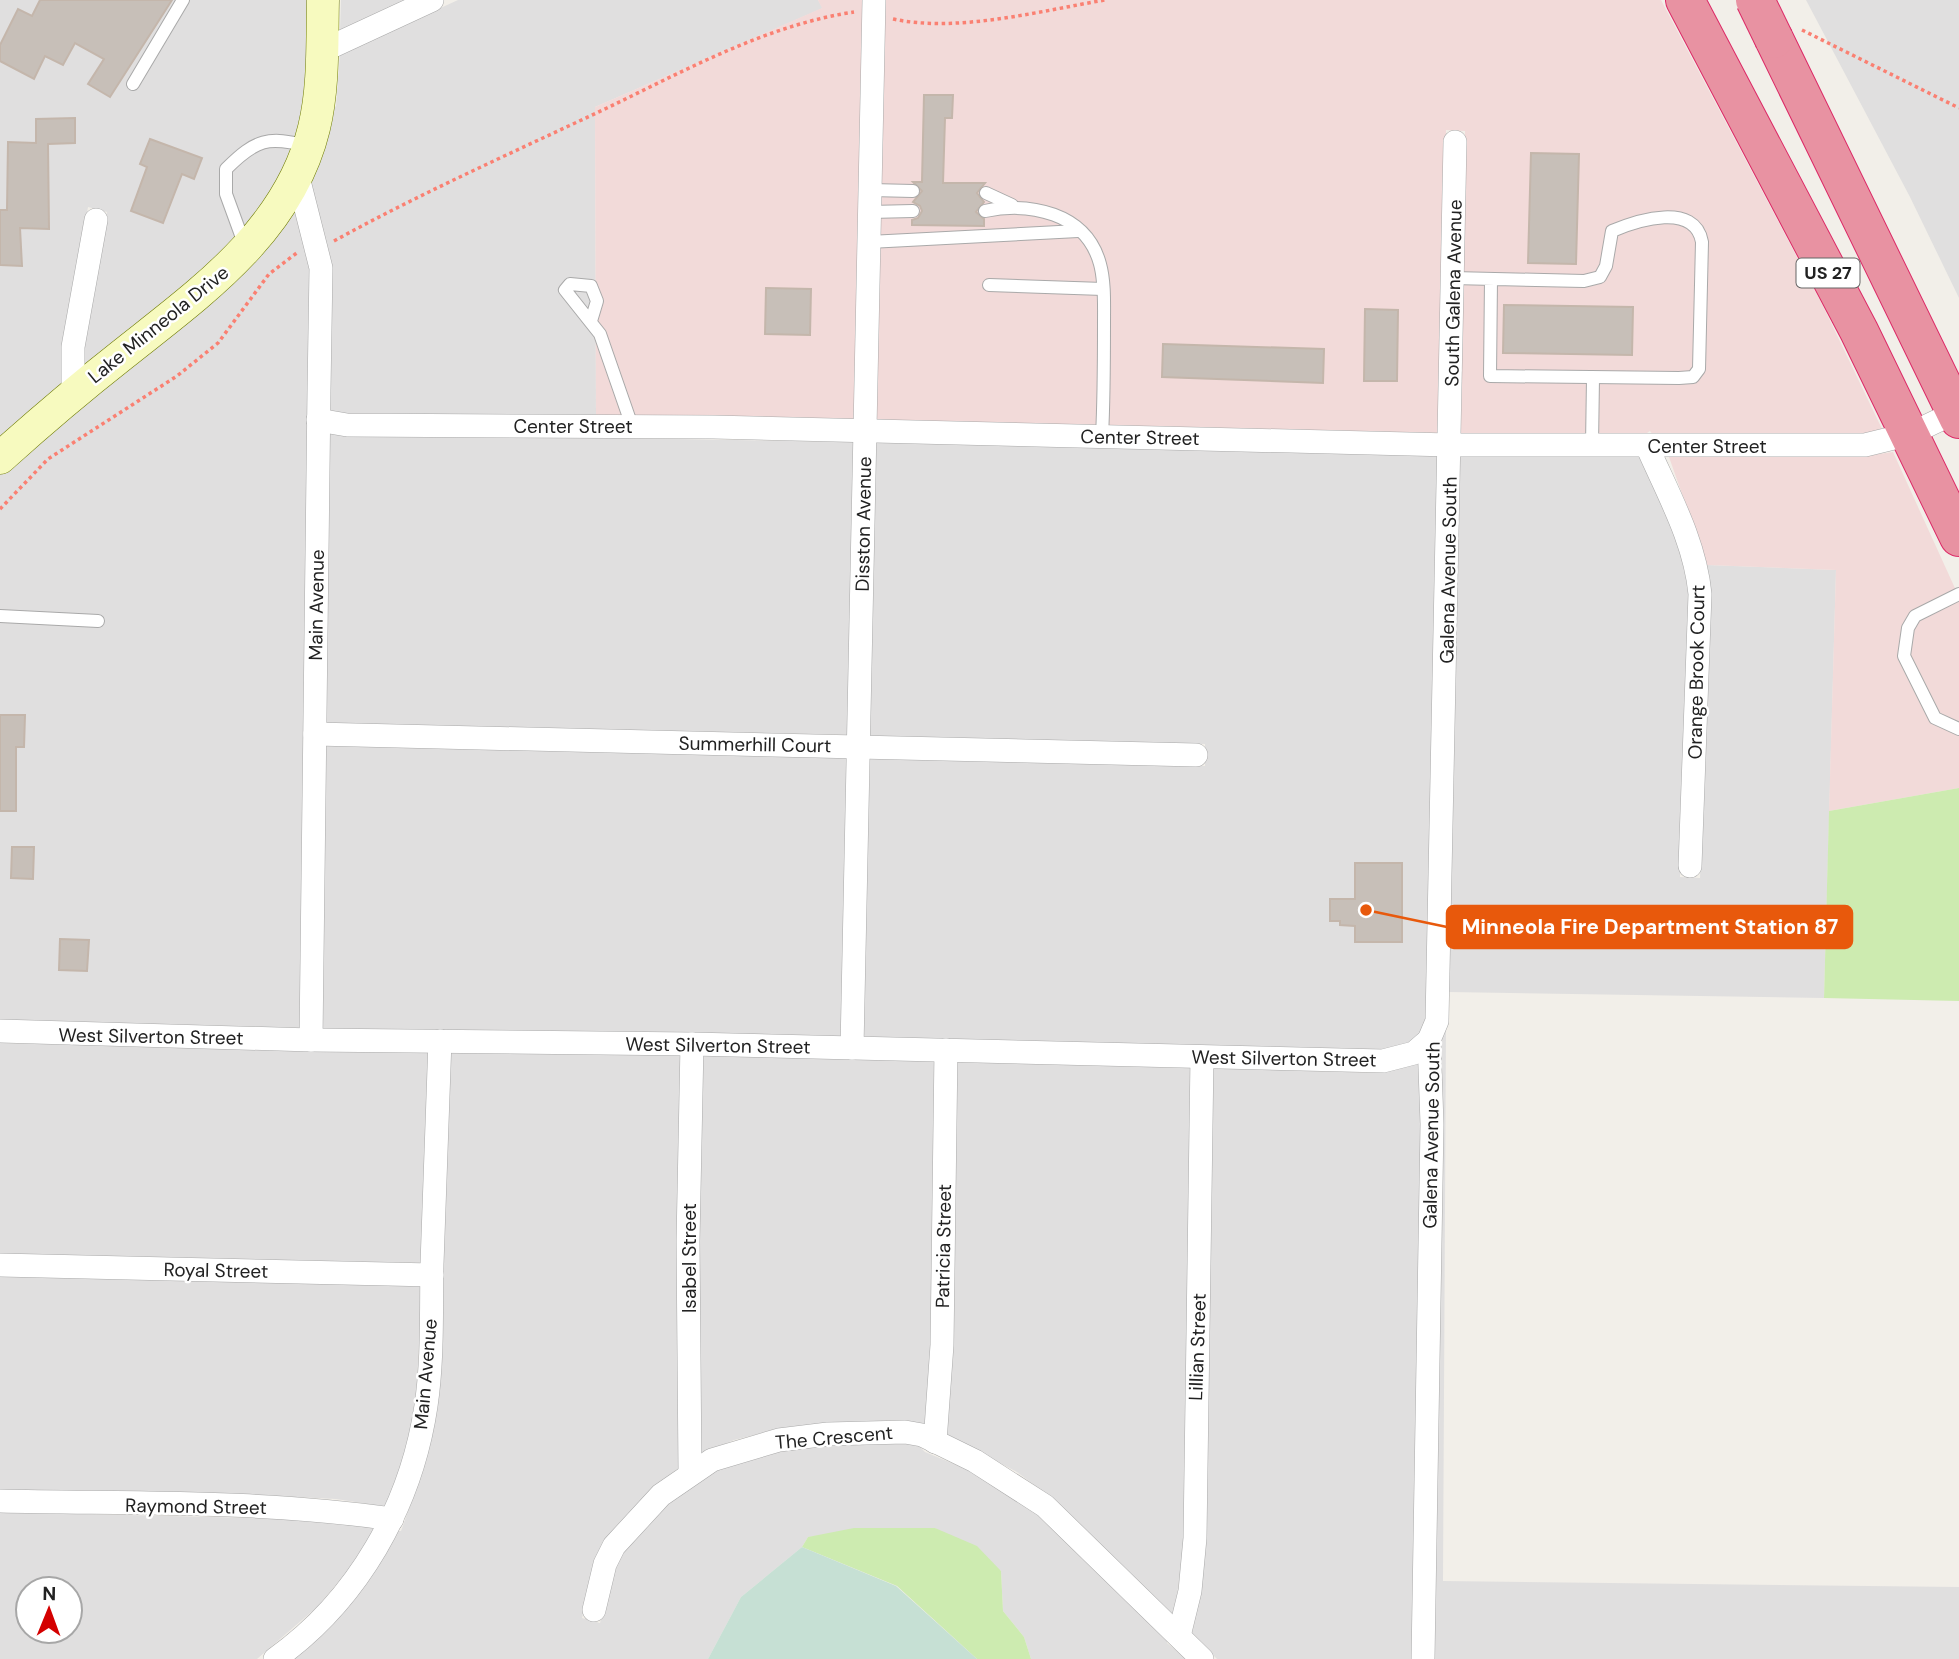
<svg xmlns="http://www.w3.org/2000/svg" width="1959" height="1659" font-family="'DM Sans',sans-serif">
<rect width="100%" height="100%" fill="#f2efe9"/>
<g fill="#e0dfdf" fill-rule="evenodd">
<path d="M0,0H313L312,53L297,150L244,239L82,373L83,348L107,212L88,207L64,344L63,388L0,444Z"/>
<path d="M341,0H406L340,30Z"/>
<path d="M458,0H818L823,8L595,107L596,415L348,414L328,410L331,268L308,174L325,122L336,106L340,54Z"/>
<path d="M1806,0H1959V298L1910,197Z"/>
<path d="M295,201L311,270L301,1028L0,1020V472Z"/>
<path d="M328,433L855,442L851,735L325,723Z"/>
<path d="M875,442L1440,456L1427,1018L1421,1032L1409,1043L1382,1050L862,1037L870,758L1205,766V744L870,736Z"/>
<path d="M1460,456L1640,457L1678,541L1690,595L1680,877L1700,878L1710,595L1707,565L1836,570L1824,998L1448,992Z"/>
<path d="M325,745L851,758L843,1037L321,1029Z"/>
<path d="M1446,1024L1443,1581L1959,1587V1659H1432L1439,1045Z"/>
<path d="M0,1043L429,1052L422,1263L0,1254Z"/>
<path d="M449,1052L682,1055L678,1415L680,1467L655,1486L606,1541L595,1561L582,1618L600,1623L614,1568L622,1553L667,1503L716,1470L780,1451L828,1445L904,1443L919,1446L925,1452L971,1471L1039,1515L1167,1640V1643L1187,1659H1031L1024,1637L1003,1611L1001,1571L935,1528L808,1537L802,1547L741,1597L708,1659H292L397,1531H401L419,1481Z"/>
<path d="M702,1055L936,1061L932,1345L926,1425L905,1420L828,1423L778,1429L734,1440L699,1455L698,1241Z"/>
<path d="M1420,1061L1422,1124L1413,1659H1217L1190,1632L1212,1068L1383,1073Z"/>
<path d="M955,1062L1192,1068L1185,1538L1174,1617L1050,1497L1017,1472L945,1434Z"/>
<path d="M0,1276L422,1286L416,1403L409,1445L387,1507L336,1499L254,1495L0,1490Z"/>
<path d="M0,1512L253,1518L335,1522L376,1528L346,1573L317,1607L257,1659H0ZM28,1589H70V1631H28Z"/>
</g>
<g fill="#f2dad9">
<path d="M818,0H865L855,420L596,415L595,107L822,8Z"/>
<path d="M884,0H1661L1823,306L1883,431L1864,434L1653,435L1650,431L1644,435L1461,434L1465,131L1446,130L1441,433L875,420Z"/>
<path d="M1893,452L1959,597V788L1829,811L1836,570L1707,565L1669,457L1865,456Z"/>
</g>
<g fill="#cdebb0">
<path d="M1959,788V1001L1824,998L1829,811Z"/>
<path d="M854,1528H935L977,1546L1001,1571L1003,1611L1024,1637L1031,1659H977L897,1586L802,1547L808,1537Z"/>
</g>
<path fill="#c6e0d4" d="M802,1547L896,1586L977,1659H708L741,1597Z"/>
<g fill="#c7bfb8" stroke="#c4b6ab" stroke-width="2">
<path d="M40,0H172L110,97L88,84L104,59L75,43L63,65L45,56L34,79L0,61V45L18,9L32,16Z"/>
<path d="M924,95H953L952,118H945L943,183H985L977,193L984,202L976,212L984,219V226L912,225V220L918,218L922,211L920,206L913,202L922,191L913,182H922Z"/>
<path d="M75,118V143L48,144L49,229L20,228L22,266L0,265V210H7L8,142L36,143V119Z"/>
<path d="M150,139L202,158L194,179L182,174L163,223L131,211L147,167L140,164Z"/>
<path d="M1531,153L1579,154L1576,264L1528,263Z"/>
<path d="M766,288L811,289L810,335L765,334Z"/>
<path d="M1504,305L1633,307L1632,355L1503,353Z"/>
<path d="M1365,309L1398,310L1397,381H1364Z"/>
<path d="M1163,344L1324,349L1323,383L1162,377Z"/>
<path d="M0,715H25L24,747H16V811H0Z"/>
<path d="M12,847H34L33,879L11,878Z"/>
<path d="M1355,863H1402V942H1355V926L1340,925V921H1330V899H1355Z"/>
<path d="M60,939L89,940L87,971L59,970Z"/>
</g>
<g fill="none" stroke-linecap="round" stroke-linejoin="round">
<defs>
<g id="lane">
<path d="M133,84L183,0"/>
<path d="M871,190L913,191"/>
<path d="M986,193L1012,205"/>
<path d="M985,211C1029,202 1086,212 1100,264C1105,282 1104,304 1104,323C1104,361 1104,398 1102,436"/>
<path d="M870,212L913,211"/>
<path d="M869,242L1078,231"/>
<path d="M245,246L226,194V169C256,139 268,136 308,146"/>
<path d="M1453,278L1584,281L1600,277L1606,266L1612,231C1638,220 1695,202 1702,242L1699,369L1693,377L1679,378L1490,376L1491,279"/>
<path d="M989,285L1103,289"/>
<path d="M591,321L597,301L591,286L570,284L565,290L600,334L632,426"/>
<path d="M1592,445L1593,378"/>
<path d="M1959,594L1915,616L1908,628L1904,656L1935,718L1959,729"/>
<path d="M0,616L98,621"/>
</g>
<g id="street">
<path d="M322,51L432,0"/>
<path d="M297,173L321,268L319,390L311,1040"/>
<path d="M73,394V347L96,220"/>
<path d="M318,420L347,425L713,427L1450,445H1865L1910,434L1956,412"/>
<path d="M1647,446C1668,494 1695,541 1700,594L1690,866"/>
<path d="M315,734L1196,755"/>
<path d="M0,1031L311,1040L692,1044L1383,1061L1414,1053L1429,1040"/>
<path d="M852,1048L874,0"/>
<path d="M0,1265L432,1275"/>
<path d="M935,1442L942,1345L946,1050"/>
<path d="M690,1472L688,1241L692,1044"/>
<path d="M0,1501C130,1504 263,1500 392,1519"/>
<path d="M594,1610L605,1564L614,1546L661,1495L712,1460L779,1440L828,1434L905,1432L922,1435L975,1461L1045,1506L1202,1659"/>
<path d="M1179,1636L1190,1591L1195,1538L1202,1057"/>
<path d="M275,1659C358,1600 411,1506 426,1406C433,1359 431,1311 432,1264C435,1189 437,1115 440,1041"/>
<path d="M1423,1659L1432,1124L1429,1040L1437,1021L1455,142"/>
</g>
<path id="secondary" d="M0,458C40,422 80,388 122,355C201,292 289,231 314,128C324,87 322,42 323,0"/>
<g id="highway">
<path d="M1685,0L1859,331L1959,537"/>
<path d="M1774,39L1959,419"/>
</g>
</defs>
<use href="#lane" stroke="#a9a9a9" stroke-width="14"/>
<use href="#street" stroke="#a9a9a9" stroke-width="24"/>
<use href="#secondary" stroke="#707d05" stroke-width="33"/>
<use href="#highway" stroke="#dc2a67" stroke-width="40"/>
<g stroke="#fa8072" stroke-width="3.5" stroke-dasharray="3.5 3.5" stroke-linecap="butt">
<path d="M893,19C957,33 1040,11 1105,0"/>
<path d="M1802,30L1959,108"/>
<path d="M334,241C423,192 516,151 607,108C686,70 767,25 854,12"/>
<path d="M0,509L48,459L177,376L218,343L269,274L298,252"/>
</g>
<use href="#lane" stroke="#fff" stroke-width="12"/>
<use href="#street" stroke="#fff" stroke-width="23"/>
<use href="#secondary" stroke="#f7fabf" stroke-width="32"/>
<use href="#highway" stroke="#e892a2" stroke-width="38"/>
<defs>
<path id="highway-bridge" d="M1755,0L1774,39"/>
</defs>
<use href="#highway-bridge" stroke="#dc2a67" stroke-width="40" stroke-linecap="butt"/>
<use href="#highway-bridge" stroke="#e892a2" stroke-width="38"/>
</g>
<g text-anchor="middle" stroke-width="5" stroke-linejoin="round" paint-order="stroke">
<rect fill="#fff" stroke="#646464" stroke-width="2" x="1796.5" y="258.5" width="63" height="29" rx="5"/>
<g font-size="18" font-weight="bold" fill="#222">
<text x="1828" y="279">US 27</text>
</g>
<g font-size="19" fill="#222" stroke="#fff">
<text transform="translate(1453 293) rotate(-89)" y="7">South Galena Avenue</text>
<text transform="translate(158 324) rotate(-39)" y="7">Lake Minneola Drive</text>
<text x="573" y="433">Center Street</text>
<text transform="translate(1140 437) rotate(1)" y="7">Center Street</text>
<text x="1707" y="453">Center Street</text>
<text transform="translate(863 524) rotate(-89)" y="7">Disston Avenue</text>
<text transform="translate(1448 570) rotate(-89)" y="7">Galena Avenue South</text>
<text transform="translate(316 605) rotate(-89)" y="7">Main Avenue</text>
<text transform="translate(1696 672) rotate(-89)" y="7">Orange Brook Court</text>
<text transform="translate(755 744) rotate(1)" y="7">Summerhill Court</text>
<text transform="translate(151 1036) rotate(1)" y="7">West Silverton Street</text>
<text transform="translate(718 1045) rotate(1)" y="7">West Silverton Street</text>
<text transform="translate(1284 1058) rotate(1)" y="7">West Silverton Street</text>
<text transform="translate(1431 1135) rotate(-89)" y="7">Galena Avenue South</text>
<text transform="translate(943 1246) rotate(-89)" y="7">Patricia Street</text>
<text transform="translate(689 1258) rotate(-90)" y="7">Isabel Street</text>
<text transform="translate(216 1270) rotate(1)" y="7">Royal Street</text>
<text transform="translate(1197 1347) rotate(-88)" y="7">Lillian Street</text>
<text transform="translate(425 1374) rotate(-85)" y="7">Main Avenue</text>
<text transform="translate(834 1437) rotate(-5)" y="7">The Crescent</text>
<text transform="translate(196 1506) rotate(1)" y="7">Raymond Street</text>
</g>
</g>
<path fill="none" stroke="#e8590c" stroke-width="2.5" d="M1366 910L1447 927"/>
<circle fill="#e8590c" stroke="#fff" stroke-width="2.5" cx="1366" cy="910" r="7"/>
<rect fill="#e8590c" stroke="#e8590c" stroke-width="2.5" x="1447" y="906" width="405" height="42" rx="7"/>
<g font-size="21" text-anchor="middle" font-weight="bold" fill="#fff">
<text x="1650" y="934">Minneola Fire Department Station 87</text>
</g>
<g transform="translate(49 1610) rotate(1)"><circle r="33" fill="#ffffff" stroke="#a7a7a7" stroke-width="2"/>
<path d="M0-5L12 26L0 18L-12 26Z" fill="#d40000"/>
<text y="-10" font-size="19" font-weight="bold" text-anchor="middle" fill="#222222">N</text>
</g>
</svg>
